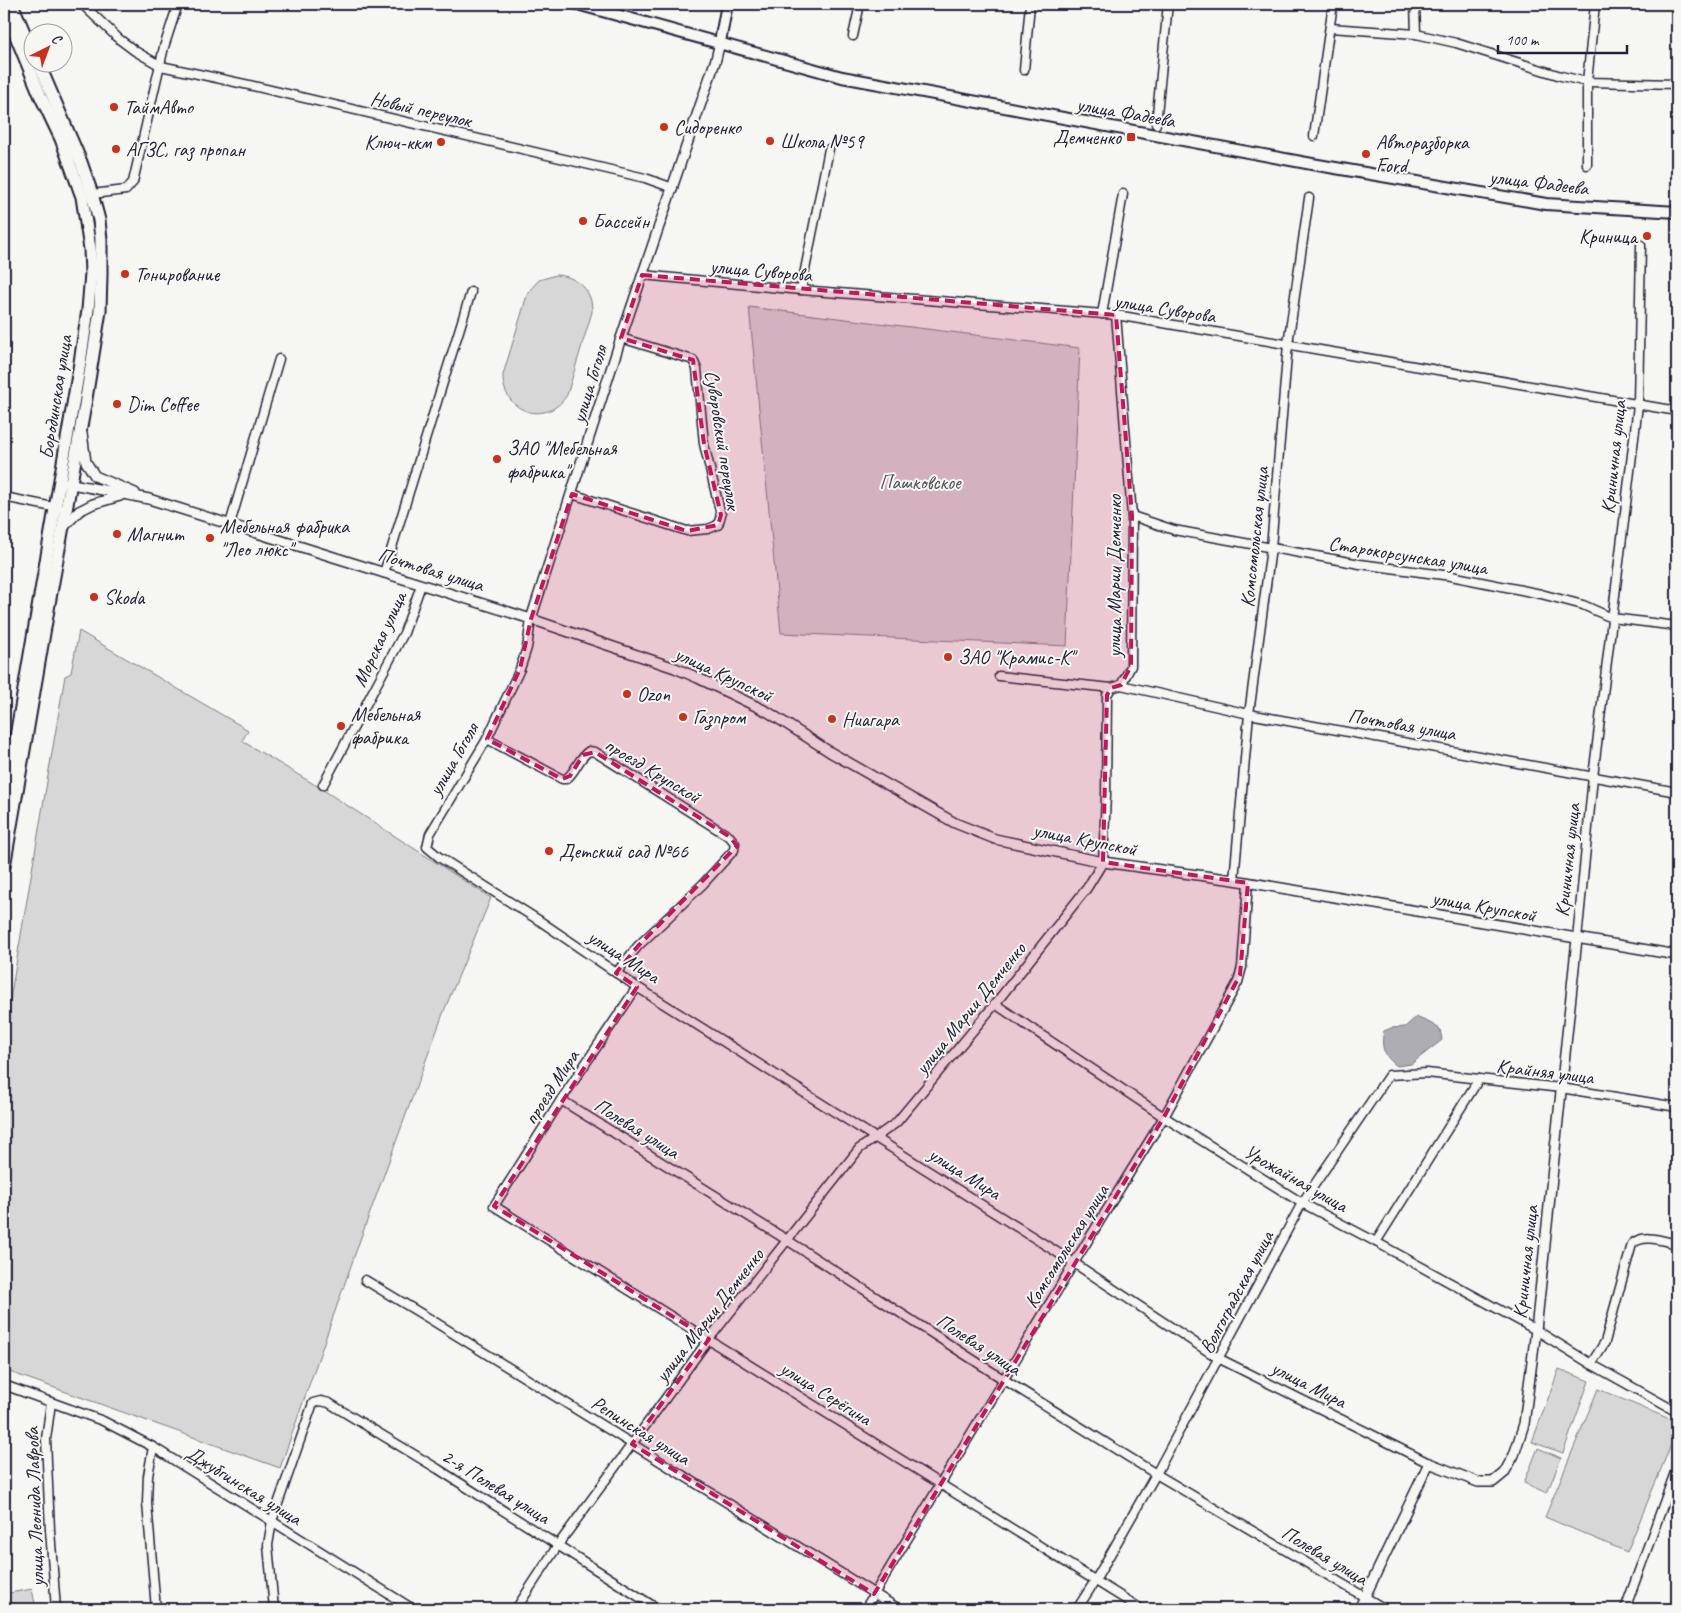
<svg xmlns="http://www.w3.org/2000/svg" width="1681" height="1613" font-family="Caveat,sans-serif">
<rect width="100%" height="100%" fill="#f6f6f2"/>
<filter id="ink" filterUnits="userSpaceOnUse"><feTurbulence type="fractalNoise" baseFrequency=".02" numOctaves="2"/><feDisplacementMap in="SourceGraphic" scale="10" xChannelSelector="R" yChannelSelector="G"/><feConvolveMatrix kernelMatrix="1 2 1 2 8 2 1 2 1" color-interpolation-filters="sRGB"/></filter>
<g filter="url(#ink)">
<g fill="#d7d7d7" stroke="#7c7c89">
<path d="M556,275C577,276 593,290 592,312L567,395C547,427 502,413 503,375L528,292L539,280Z"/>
<path d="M749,307L1080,348L1067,646L781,633Z"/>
<path d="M79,631L248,730L242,741L317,786L491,898L444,1011L360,1240L280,1468L4,1370V1035L65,676L71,673Z"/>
<path d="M1559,1369L1589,1381L1563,1453L1532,1442Z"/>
<path d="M1598,1389L1677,1422V1430L1627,1552L1545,1517Z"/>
<path d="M1538,1448L1561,1458L1547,1493L1524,1483Z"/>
<path d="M32,1589L36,1609H4V1594Z"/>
</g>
<path fill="#adadb3" stroke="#757583" d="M1416,1017L1430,1023L1440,1029L1442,1040L1411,1064L1397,1066C1384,1056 1380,1047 1384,1031L1391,1028L1405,1027Z"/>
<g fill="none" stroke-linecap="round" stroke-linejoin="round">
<defs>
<g id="minor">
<path d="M82,4L119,39L135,51L161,66L249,85L645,178L673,188"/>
<path d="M1415,4L1416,34"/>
<path d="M1330,28L1416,34L1456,43L1561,76L1587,82L1677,84"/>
<path d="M853,36L860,4"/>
<path d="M1024,70L1030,4"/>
<path d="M1156,124L1168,4"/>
<path d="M1314,136L1333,4"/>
<path d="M1587,165V82L1595,4"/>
<path d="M92,194L126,190L133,182L164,47L178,4"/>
<path d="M642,275L801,290L1116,315L1677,411"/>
<path d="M801,290L829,149"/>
<path d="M1102,314L1123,194"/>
<path d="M572,494L687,531L708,529L718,525L721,515L704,444L697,369L693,360L621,338"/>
<path d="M4,497L58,508"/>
<path d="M1132,516L1174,530L1360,564L1451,576L1541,594L1583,605L1612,618L1677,626"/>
<path d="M230,524L279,359"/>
<path d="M384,573L471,292"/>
<path d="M531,619L527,648L520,669L487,739L430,834L427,847L439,857L540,921L637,987L1074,1263L1218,1358L1429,1463"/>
<path d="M999,676L1111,688"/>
<path d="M1121,685L1249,714L1677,792"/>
<path d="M487,739L562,779H566C576,772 578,758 589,751L595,752L730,837L735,843L734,850L703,884L638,946L616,973"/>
<path d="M323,785L404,633L421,585"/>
<path d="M1234,880L1249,714L1271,548L1288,344L1309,198"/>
<path d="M1577,939L1593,777L1638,405L1641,245"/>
<path d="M637,987L561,1100L494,1206L1141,1609"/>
<path d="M995,1004L1164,1117L1302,1203L1376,1242L1536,1330L1591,1364L1677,1412"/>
<path d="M561,1100L787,1240L1003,1379L1156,1474L1385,1609"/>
<path d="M1376,1242L1479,1079L1561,1088L1677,1107"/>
<path d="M365,1280L430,1319L899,1609"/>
<path d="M1591,1364L1605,1342L1632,1244C1644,1233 1663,1241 1677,1244"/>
<path d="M4,1385L103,1421L153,1447L413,1609"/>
<path d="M51,1403L46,1439L50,1530L56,1609"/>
<path d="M153,1447L148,1476L147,1503L156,1609"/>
<path d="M274,1609L268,1545L272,1521L313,1403L321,1401L329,1403L438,1469L658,1609"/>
<path d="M516,1609L558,1545L709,1339L859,1149L896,1123L995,1004L1087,888L1103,862L1106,795L1107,695L1111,688L1121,685L1131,666L1132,516L1116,315"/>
<path d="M865,1609L1074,1263L1164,1117L1238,982L1242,967L1248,883"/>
<path d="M1077,1609L1095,1581L1156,1474L1302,1203L1389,1075L1427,1073L1479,1079"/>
<path d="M1625,1609L1677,1467"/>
</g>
<g id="tertiary">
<path d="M82,433L86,462L95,476L135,493"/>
<path d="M67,483L149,499L531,619L675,668L698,678L768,712L830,752L955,823L995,839L1103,862L1234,880L1677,955"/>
<path d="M62,529L79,511L93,504L120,496"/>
<path d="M531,619L621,338L716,59L720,42"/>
<path d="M1359,1609L1429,1463L1478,1482H1493L1504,1473L1514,1455L1524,1424L1536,1330L1577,939"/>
</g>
<g id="secondary">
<path d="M577,4L842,77L1312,164L1546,204L1677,212"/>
<path d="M720,42L727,4"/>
</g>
<g id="primary">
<path d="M12,4L32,51"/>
<path d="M4,7L40,95L61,139L82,197L90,249L91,273L88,310L79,369L4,806"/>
<path d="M4,867L49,604L85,405L100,311L101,275V240L99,220L92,194L81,162L38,62"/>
</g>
</defs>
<use href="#minor" stroke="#22223b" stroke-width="11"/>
<use href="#tertiary" stroke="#22223b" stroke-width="12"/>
<use href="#secondary" stroke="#22223b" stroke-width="14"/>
<use href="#primary" stroke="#22223b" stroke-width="15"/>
<use href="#minor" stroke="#f6f6f2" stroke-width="8"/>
<use href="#tertiary" stroke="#f6f6f2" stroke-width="9"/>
<use href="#secondary" stroke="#f6f6f2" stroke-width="10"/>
<use href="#primary" stroke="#f6f6f2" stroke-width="11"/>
</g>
</g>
<path fill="#c2185b" fill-opacity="0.2" stroke="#c2185b" stroke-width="4" stroke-dasharray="10 6" stroke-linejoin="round" d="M642,275L1116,315L1132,516L1131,666L1121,685L1111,688L1107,695L1103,862L1248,883L1240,975L1164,1117L874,1594L632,1444L709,1339L494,1206L637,987L616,973L638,946L737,846L730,837L595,752L583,755L570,776L562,779L487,739L520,669L531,619L572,494L687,531L718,525L721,515L704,444L693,360L621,338Z"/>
<g fill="#c8321e" stroke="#f6f6f2" stroke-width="2">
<circle cx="114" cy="107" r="5"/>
<circle cx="664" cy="127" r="5"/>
<rect x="1126" y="132" width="10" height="10" rx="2.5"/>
<circle cx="770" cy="141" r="5"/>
<circle cx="441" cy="142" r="5"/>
<circle cx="116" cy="149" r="5"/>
<circle cx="1366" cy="154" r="5"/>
<circle cx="583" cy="221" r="5"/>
<circle cx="1647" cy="236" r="5"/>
<circle cx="125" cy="274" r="5"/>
<circle cx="117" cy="404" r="5"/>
<circle cx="497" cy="459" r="5"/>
<circle cx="117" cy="534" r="5"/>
<circle cx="210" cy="538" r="5"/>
<circle cx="94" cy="597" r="5"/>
<circle cx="948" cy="657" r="5"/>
<circle cx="627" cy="694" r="5"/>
<circle cx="683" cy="717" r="5"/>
<circle cx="832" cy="719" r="5"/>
<circle cx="341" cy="726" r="5"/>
<circle cx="549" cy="851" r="5"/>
</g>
<g text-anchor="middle" stroke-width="4" stroke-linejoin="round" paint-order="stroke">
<g font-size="20" fill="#22223b" stroke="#f6f6f2" text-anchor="start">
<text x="124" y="114">ТаймАвто</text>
<text x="674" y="134">Сидоренко</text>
<text x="1121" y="144" text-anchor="end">Демченко</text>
<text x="780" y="148">Школа №59</text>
<text x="431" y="149" text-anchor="end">Ключ-ккм</text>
<text x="1376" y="149">Авторазборка<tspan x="1376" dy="23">Ford</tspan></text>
<text x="126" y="156">АГЗС, газ пропан</text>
<text x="593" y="228">Бассейн</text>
<text x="1637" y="243" text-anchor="end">Криница</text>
<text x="135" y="281">Тонирование</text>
<text x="127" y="411">Dim Coffee</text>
<text x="507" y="455">ЗАО "Мебельная<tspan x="507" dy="23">фабрика"</tspan></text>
<text x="220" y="533">Мебельная фабрика<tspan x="220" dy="23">"Лео люкс"</tspan></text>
<text x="127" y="541">Магнит</text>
<text x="104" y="604">Skoda</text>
<text x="958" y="664">ЗАО "Крамис-К"</text>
<text x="637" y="701">Ozon</text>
<text x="351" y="721">Мебельная<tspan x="351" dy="23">фабрика</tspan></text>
<text x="693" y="724">Газпром</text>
<text x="842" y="726">Ниагара</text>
<text x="559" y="858">Детский сад №66</text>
</g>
<g font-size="20" fill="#22223b" stroke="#f6f6f2">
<text transform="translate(421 109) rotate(13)" y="7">Новый переулок</text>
<text transform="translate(1126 112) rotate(10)" y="7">улица Фадеева</text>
<text transform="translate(1539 182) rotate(7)" y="7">улица Фадеева</text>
<text transform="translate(761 270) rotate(5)" y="7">улица Суворова</text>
<text transform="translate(1165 308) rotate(9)" y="7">улица Суворова</text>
<text transform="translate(589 384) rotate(-73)" y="7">улица Гоголя</text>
<text transform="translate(55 397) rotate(-81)" y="7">Бородинская улица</text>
<text transform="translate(723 440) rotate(81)" y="7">Суворовский переулок</text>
<text transform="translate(1613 457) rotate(-84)" y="7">Криничная улица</text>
<text transform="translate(1254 537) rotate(-84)" y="7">Комсомольская улица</text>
<text transform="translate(1408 555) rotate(9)" y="7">Старокорсунская улица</text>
<text transform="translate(431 569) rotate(17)" y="7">Почтовая улица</text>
<text transform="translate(1114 576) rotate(-90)" y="7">улица Марии Демченко</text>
<text transform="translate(379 639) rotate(-65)" y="7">Морская улица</text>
<text transform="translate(724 674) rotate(25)" y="7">улица Крупской</text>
<text transform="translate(1402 724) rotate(10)" y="7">Почтовая улица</text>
<text transform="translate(453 759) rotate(-60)" y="7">улица Гоголя</text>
<text transform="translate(653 770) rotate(31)" y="7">проезд Крупской</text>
<text transform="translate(1085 839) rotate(11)" y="7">улица Крупской</text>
<text transform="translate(1567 860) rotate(-84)" y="7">Криничная улица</text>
<text transform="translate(1484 906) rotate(10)" y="7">улица Крупской</text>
<text transform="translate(624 956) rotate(33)" y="7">улица Мира</text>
<text transform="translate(970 1008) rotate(-51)" y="7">улица Марии Демченко</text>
<text transform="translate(1545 1071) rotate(7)" y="7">Крайняя улица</text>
<text transform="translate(551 1087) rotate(-57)" y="7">проезд Мира</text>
<text transform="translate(637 1128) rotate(32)" y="7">Полевая улица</text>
<text transform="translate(965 1173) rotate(32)" y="7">улица Мира</text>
<text transform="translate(1296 1178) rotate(30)" y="7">Урожайная улица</text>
<text transform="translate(1066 1246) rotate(-58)" y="7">Комсомольская улица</text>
<text transform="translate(1525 1262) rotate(-84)" y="7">Криничная улица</text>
<text transform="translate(1236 1292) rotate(-62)" y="7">Волгоградская улица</text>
<text transform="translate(709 1315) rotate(-52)" y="7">улица Марии Демченко</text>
<text transform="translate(979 1344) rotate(33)" y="7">Полевая улица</text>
<text transform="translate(1309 1384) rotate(27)" y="7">улица Мира</text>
<text transform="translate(826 1393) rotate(32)" y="7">улица Серёгина</text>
<text transform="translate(641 1430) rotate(32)" y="7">Репинская улица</text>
<text transform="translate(244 1485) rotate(32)" y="7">Джубгинская улица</text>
<text transform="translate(496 1486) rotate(32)" y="7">2-я Полевая улица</text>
<text transform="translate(34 1507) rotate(-92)" y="7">улица Леонида Лаврова</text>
<text transform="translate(1325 1555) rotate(31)" y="7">Полевая улица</text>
</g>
<g font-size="20" fill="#4f4f62" stroke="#f6f6f2">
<text x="920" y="489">Пашковское</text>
</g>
</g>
<rect width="1681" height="1613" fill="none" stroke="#f6f6f2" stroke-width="20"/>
<rect x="10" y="10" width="1661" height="1593" fill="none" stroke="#22223b" stroke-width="2" filter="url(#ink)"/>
<g transform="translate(48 48) rotate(42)"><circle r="24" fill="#f6f6f2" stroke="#a1a1a9"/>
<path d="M0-4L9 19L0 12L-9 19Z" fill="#c8321e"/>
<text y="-8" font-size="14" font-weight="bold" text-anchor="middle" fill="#22223b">С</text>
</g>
<path d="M1498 45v8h129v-8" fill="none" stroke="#22223b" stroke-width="2.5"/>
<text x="1506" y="45" font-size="15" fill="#22223b" stroke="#f6f6f2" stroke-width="4" paint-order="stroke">100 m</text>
</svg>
